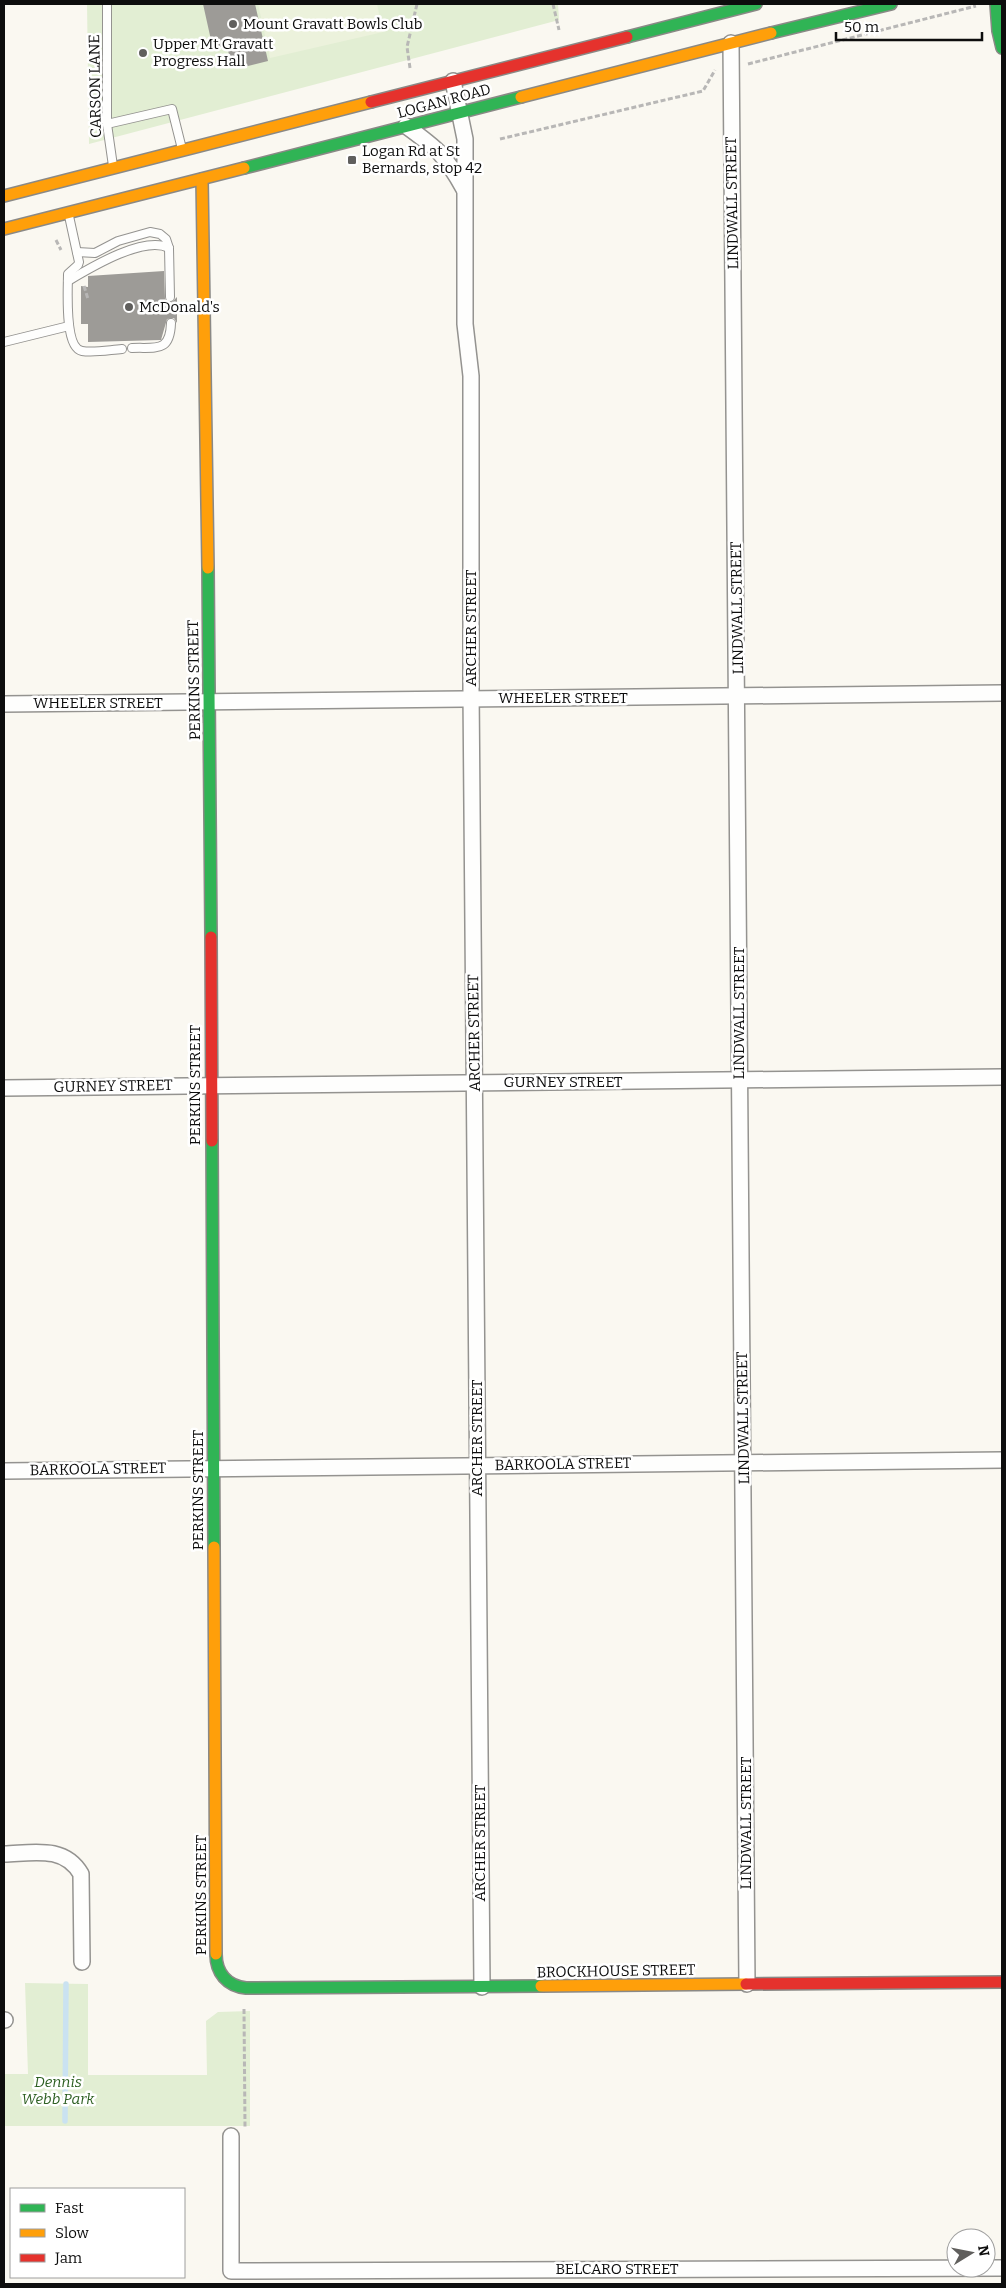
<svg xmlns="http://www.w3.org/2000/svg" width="1006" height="2288" font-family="Bitter,serif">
<rect width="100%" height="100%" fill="#faf8f1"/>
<g fill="#e2eed3">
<path d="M87,4H558L559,20L89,144Z"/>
<path d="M25,1983L88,1984V2075H207L206,2021L218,2012L250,2011V2126H4V2074H28Z"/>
</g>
<path fill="#ecf2dc" d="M258,4H377L383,32L270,58Z"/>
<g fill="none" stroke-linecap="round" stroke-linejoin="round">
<path stroke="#cae2f1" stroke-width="5.5" d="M65,2121L66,1984"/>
</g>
<g fill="#9d9b97">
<path d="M203,4H255L268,61L240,68L238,59L230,60L227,45L213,49Z"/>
<path d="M164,271L165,299L171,303L177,297V323L174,318L167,319L161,340L88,342V324H81V286L88,287V276Z"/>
</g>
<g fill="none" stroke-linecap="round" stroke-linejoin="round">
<defs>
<g id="lane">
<path d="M107,4V124L113,166"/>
<path d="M107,124L172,109L182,149"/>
<path d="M69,216L79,262L78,265L68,274C68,288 64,348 82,351C94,353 109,350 122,349"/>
<path d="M77,252L95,253L118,241L150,232L160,234L166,239L169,248L170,297"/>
<path d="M68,281C90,268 144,235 169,248"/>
<path d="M4,342L69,326"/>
<path d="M132,348C156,347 170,353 171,323"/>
</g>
<g id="street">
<path d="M731,43L747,1984"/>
<path d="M453,81L465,139V324L471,376V690L482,1987"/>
<path d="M406,126C438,149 445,155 464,189"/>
<path d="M4,704L1002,693"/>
<path d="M4,1088L1002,1077"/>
<path d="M4,1471L1002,1460"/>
<path d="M4,1854C33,1853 64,1845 81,1874L82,1962"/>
<path d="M4,2020H5"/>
<path d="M231,2136V2271L1002,2268"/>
</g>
<g id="fast">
<path d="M996,4L998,31L1002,48"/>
<path d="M771,33L891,4"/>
<path d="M627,37L756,4"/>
<path d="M244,168L521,97"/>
<path d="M208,568L211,937"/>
<path d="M212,1141L214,1547"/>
<path d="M216,1954C216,1973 227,1986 246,1988L541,1986"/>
</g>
<g id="slow">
<path d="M521,97L771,33"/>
<path d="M202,179L208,568"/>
<path d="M4,196L371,102"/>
<path d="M4,229L244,168"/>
<path d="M214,1547L216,1954"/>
<path d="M541,1986L746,1984"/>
</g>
<g id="jam">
<path d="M371,102L627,37"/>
<path d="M211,937L212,1141"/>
<path d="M746,1984L1002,1982"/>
</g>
</defs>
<use href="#lane" stroke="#949390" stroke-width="10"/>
<use href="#street" stroke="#949390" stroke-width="18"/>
<use href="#fast" stroke="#8a8986" stroke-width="14"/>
<use href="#slow" stroke="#8a8986" stroke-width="14"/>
<use href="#jam" stroke="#8a8986" stroke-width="14"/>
<g stroke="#b8b7b6" stroke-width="3" stroke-dasharray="5 2.5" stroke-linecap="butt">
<path d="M553,4L559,30"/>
<path d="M748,64L976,6"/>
<path d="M410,68L407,47L417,4"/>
<path d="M500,139L703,91L715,70"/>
<path d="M56,240L61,250"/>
<path d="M84,286L88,299"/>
<path d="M244,2009L245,2127"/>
</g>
<use href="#lane" stroke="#fefefd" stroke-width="8"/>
<use href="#street" stroke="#fefefd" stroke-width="15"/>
<use href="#fast" stroke="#30b455" stroke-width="11"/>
<use href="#slow" stroke="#ff9f0a" stroke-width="11"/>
<use href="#jam" stroke="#e5322d" stroke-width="11"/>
</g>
<g fill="#605f5d" stroke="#fff" stroke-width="2">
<circle cx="233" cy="24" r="5"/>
<circle cx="143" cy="53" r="5"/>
<rect x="347" y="155" width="10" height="10" rx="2.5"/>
<circle cx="129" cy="307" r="5"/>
</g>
<g text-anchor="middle" stroke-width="5" stroke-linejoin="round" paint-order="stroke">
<g font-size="15" fill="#0d0d0d" stroke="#fff" text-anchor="start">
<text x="243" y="29">Mount Gravatt Bowls Club</text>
<text x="153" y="49">Upper Mt Gravatt<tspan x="153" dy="17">Progress Hall</tspan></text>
<text x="362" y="156">Logan Rd at St<tspan x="362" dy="17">Bernards, stop 42</tspan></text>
<text x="139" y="312">McDonald's</text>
</g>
<g font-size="15" fill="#0d0d0d" stroke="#fff">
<text transform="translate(95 86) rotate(-91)" y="5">CARSON LANE</text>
<text transform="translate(444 101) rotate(-15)" y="5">LOGAN ROAD</text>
<text transform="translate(732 203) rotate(-91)" y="5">LINDWALL STREET</text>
<text transform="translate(737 608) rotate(-91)" y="5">LINDWALL STREET</text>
<text transform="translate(471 628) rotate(-90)" y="5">ARCHER STREET</text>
<text transform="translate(194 680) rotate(-91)" y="5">PERKINS STREET</text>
<text x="563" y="703">WHEELER STREET</text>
<text x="98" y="708">WHEELER STREET</text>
<text transform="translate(739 1013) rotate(-90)" y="5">LINDWALL STREET</text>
<text transform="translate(474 1033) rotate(-91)" y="5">ARCHER STREET</text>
<text x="563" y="1087">GURNEY STREET</text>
<text transform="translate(195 1085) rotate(-90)" y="5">PERKINS STREET</text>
<text transform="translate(113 1086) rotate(-1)" y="5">GURNEY STREET</text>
<text transform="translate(743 1418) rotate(-91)" y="5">LINDWALL STREET</text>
<text transform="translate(477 1438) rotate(-90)" y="5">ARCHER STREET</text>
<text transform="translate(563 1464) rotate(-1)" y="5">BARKOOLA STREET</text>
<text transform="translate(98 1469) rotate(-1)" y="5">BARKOOLA STREET</text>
<text transform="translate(198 1490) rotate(-90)" y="5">PERKINS STREET</text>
<text transform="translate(746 1823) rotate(-90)" y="5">LINDWALL STREET</text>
<text transform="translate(480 1843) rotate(-90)" y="5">ARCHER STREET</text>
<text transform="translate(201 1895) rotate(-90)" y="5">PERKINS STREET</text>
<text transform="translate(616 1971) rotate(-1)" y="5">BROCKHOUSE STREET</text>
<text x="617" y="2274">BELCARO STREET</text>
</g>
<g font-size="15" font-style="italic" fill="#2d5f22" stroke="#fff">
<text x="58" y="2087">Dennis<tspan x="58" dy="17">Webb Park</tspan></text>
</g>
</g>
<rect width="1006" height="2288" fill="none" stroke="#0d0d0d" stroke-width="10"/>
<rect x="10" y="2188" width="175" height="90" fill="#ffffff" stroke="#9e9e9e"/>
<rect x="20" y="2204" width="25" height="8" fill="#30b455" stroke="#9e9e9e"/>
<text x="55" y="2213" font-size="15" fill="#0d0d0d">Fast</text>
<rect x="20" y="2229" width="25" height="8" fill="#ff9f0a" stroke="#9e9e9e"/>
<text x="55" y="2238" font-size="15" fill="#0d0d0d">Slow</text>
<rect x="20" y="2254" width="25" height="8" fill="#e5322d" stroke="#9e9e9e"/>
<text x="55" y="2263" font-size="15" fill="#0d0d0d">Jam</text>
<g transform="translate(971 2253) rotate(80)"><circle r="24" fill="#ffffff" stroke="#9e9e9e"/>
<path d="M0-4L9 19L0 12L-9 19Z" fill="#605f5d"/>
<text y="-8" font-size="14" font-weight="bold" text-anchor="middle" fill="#0d0d0d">N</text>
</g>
<path d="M836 32v8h146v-8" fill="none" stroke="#0d0d0d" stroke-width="2.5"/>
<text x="844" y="32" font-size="15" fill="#0d0d0d" stroke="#ffffff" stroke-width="4" paint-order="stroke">50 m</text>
</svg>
